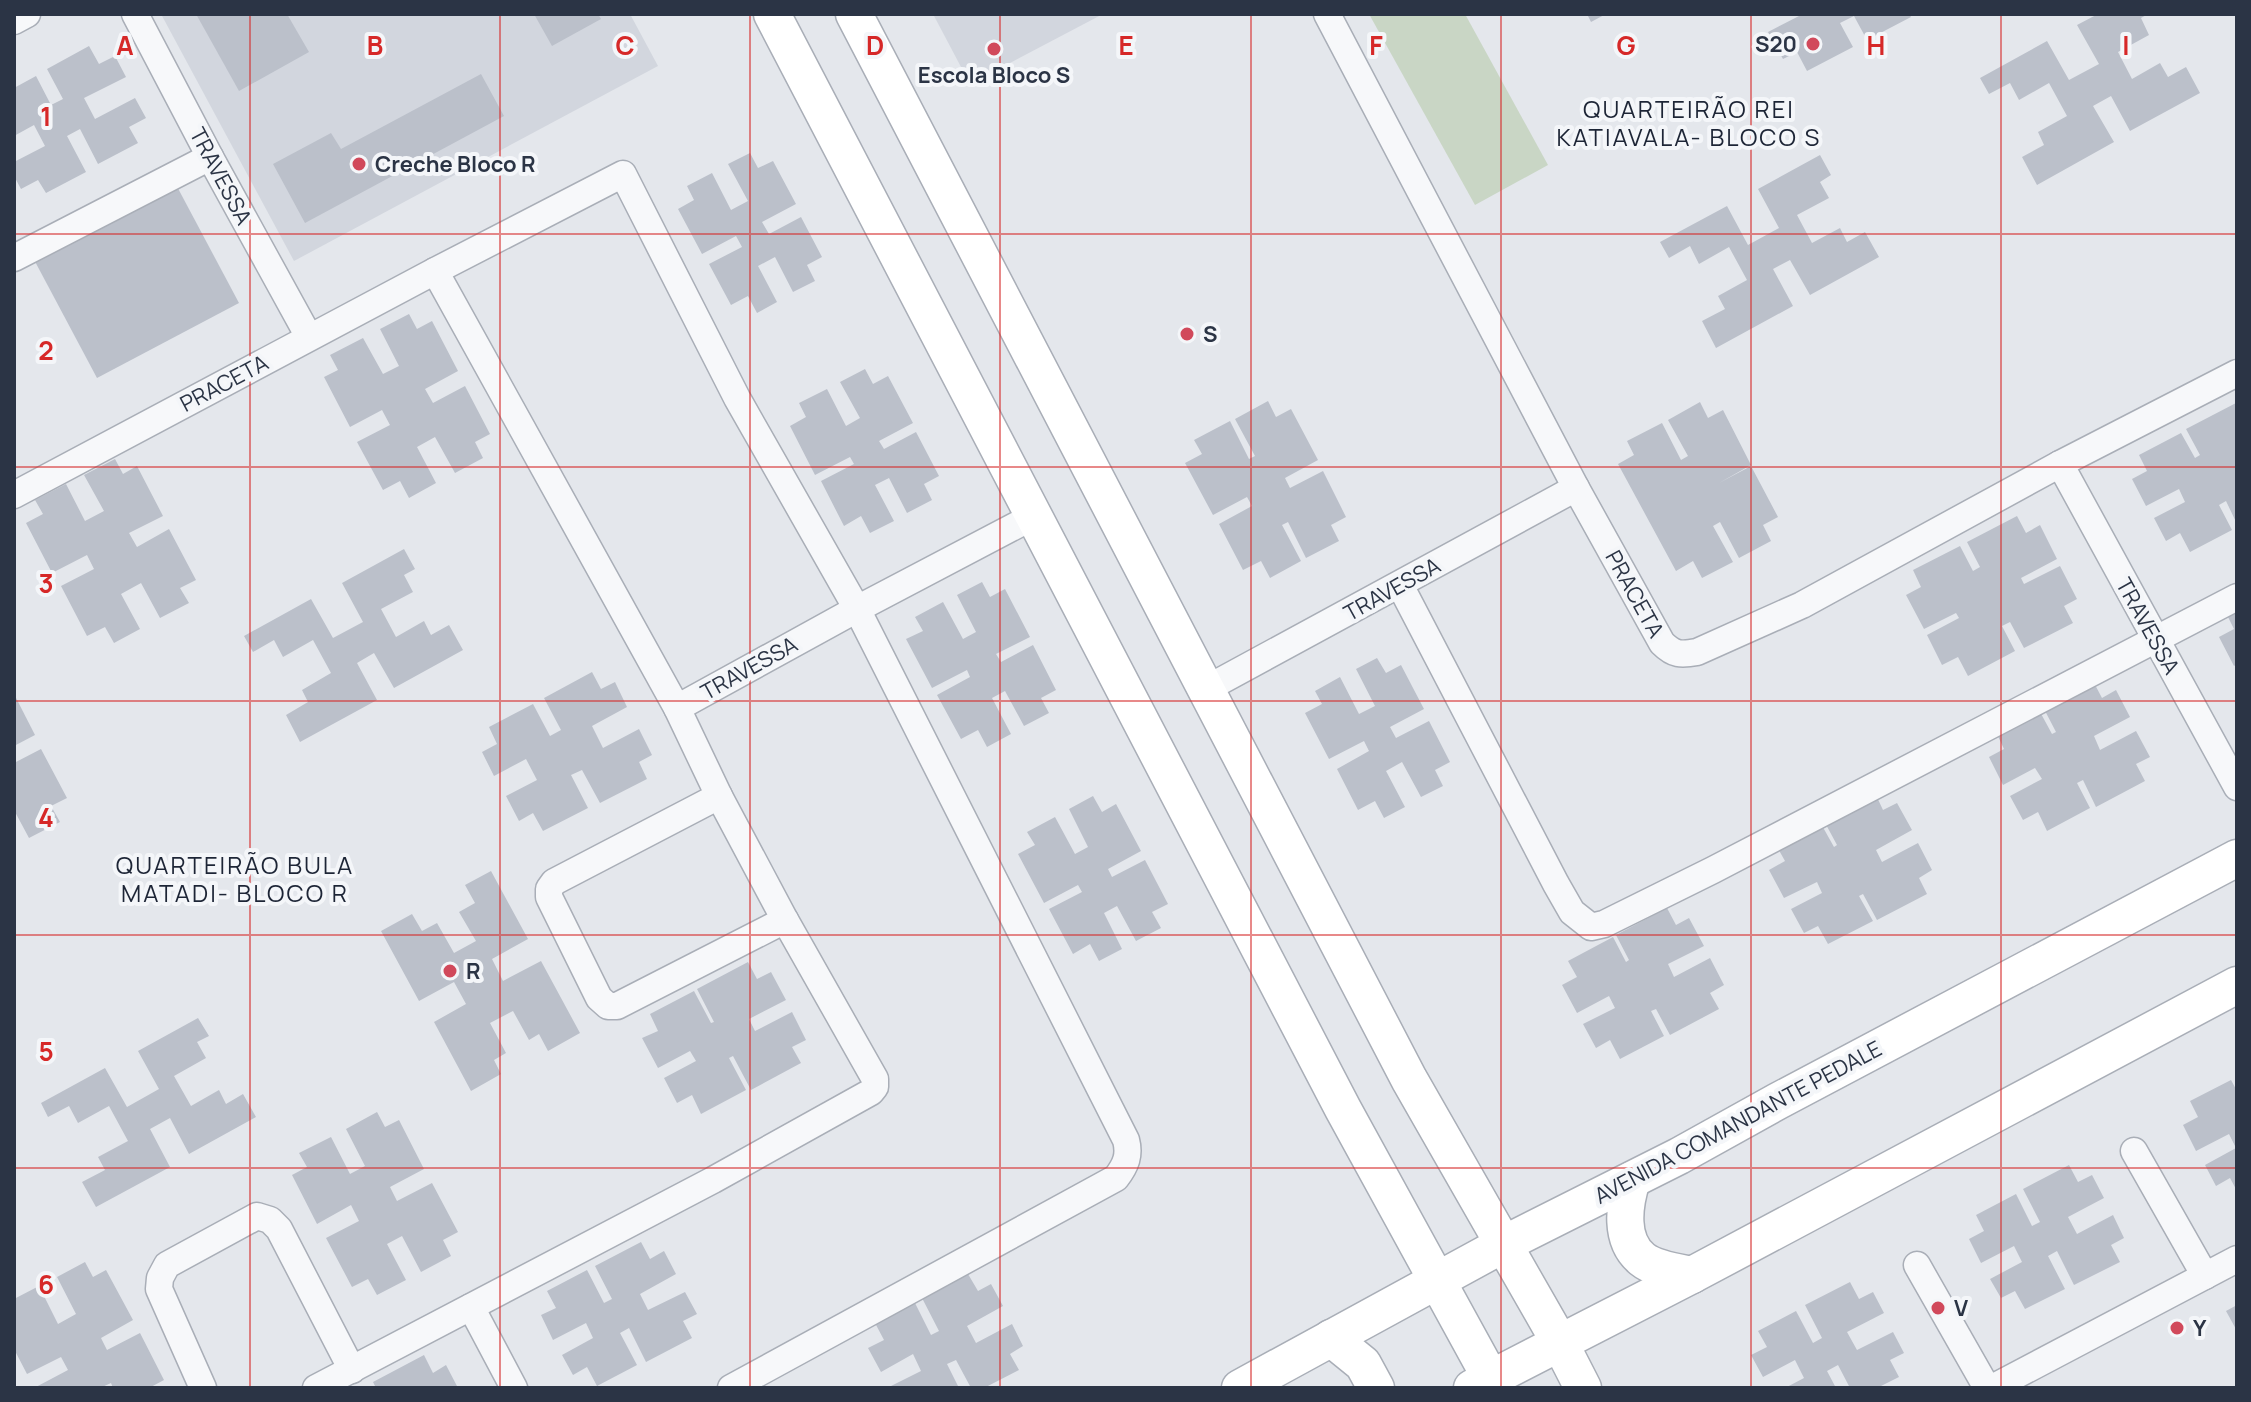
<svg xmlns="http://www.w3.org/2000/svg" width="2251" height="1402" font-family="Manrope,sans-serif">
<rect width="100%" height="100%" fill="#e4e7ec"/>
<g fill="#d2d6de">
<path d="M161,14H630L658,66L294,261Z"/>
<path d="M933,14H1103L970,84Z"/>
</g>
<path fill="#c9d6c5" d="M1369,14H1465L1548,165L1475,205Z"/>
<g fill="#bbc0ca">
<path d="M196,14H287L309,52L239,91Z"/>
<path d="M534,14H598L601,19L552,46Z"/>
<path d="M1587,14H1606L1591,22Z"/>
<path d="M1798,14H1909L1911,17L1867,40L1854,16L1840,23L1853,47L1807,71L1797,52L1783,59L1768,32L1799,16Z"/>
<path d="M2098,14H2148L2141,18L2149,35L2118,52L2132,79L2160,63L2168,77L2186,67L2200,93L2130,131L2111,96L2093,106L2114,142L2037,185L2022,157L2044,145L2038,132L2067,116L2049,83L2019,100L2010,83L1989,94L1980,78L2047,41L2069,80L2099,64L2077,25Z"/>
<path d="M89,46L99,64L115,56L126,77L84,98L95,119L135,98L146,118L129,127L138,143L98,164L80,129L67,136L86,172L46,193L38,180L21,189L14,176V162L45,146L34,125L14,136V88L36,76L51,105L63,99L47,69Z"/>
<path d="M481,74L504,116L305,223L273,164L331,133L341,149Z"/>
<path d="M750,153L758,168L773,161L796,204L762,222L769,234L801,217L822,257L807,265L815,281L793,292L775,257L758,266L777,302L757,313L748,296L731,305L709,264L742,247L736,236L702,254L678,209L694,200L687,186L712,173L731,210L748,201L728,164Z"/>
<path d="M1820,155L1831,175L1820,182L1829,198L1797,215L1812,243L1840,228L1847,242L1865,232L1879,257L1810,295L1790,260L1773,269L1793,306L1716,348L1702,321L1725,309L1718,296L1747,280L1729,247L1699,264L1690,246L1669,258L1660,242L1727,206L1748,245L1779,228L1758,189Z"/>
<path d="M173,179L239,303L97,378L31,254Z"/>
<path d="M409,314L417,329L432,321L458,371L425,389L433,403L465,386L490,434L475,442L483,458L455,473L435,437L417,447L436,483L409,498L400,481L383,490L357,442L390,425L382,410L350,427L324,377L338,370L330,355L363,338L383,374L399,366L380,329Z"/>
<path d="M865,369L873,384L888,376L913,423L879,441L884,449L916,432L939,476L924,484L932,500L907,513L889,478L875,485L894,521L870,533L861,516L844,526L821,481L854,464L850,457L815,475L790,426L806,417L799,403L827,389L846,426L860,418L840,382Z"/>
<path d="M1268,401L1276,417L1291,409L1318,460L1285,478L1290,488L1323,471L1346,517L1331,525L1339,541L1306,558L1288,522L1282,525L1301,561L1270,578L1261,561L1243,570L1219,524L1252,506L1247,497L1213,515L1185,463L1202,454L1194,440L1230,421L1249,459L1255,456L1235,419Z"/>
<path d="M1700,402L1708,418L1723,410L1751,465L1719,483L1751,466L1778,517L1763,525L1771,541L1739,558L1720,522L1713,526L1733,562L1702,578L1693,561L1676,571L1618,464L1634,455L1627,441L1662,423L1681,460L1688,456L1668,420Z"/>
<path d="M2236,403L2237,524L2226,501L2219,505L2232,530L2190,552L2180,533L2166,541L2154,518L2185,502L2179,489L2146,506L2132,479L2147,471L2139,455L2181,433L2195,458L2200,455L2186,429Z"/>
<path d="M115,459L123,474L137,466L163,516L129,533L137,547L169,529L196,580L180,588L189,603L160,618L141,583L121,594L140,629L114,643L105,627L87,636L61,586L94,569L87,555L52,573L26,523L43,514L35,500L66,484L85,521L104,511L84,475Z"/>
<path d="M2017,516L2026,533L2040,525L2057,559L2021,578L2024,584L2060,566L2077,599L2064,606L2073,623L2024,648L2010,622L2002,626L2015,651L1968,676L1958,657L1942,665L1927,635L1959,618L1956,613L1924,629L1906,595L1921,587L1913,570L1960,546L1973,571L1980,567L1967,542Z"/>
<path d="M404,549L415,569L404,575L413,592L381,609L396,637L424,621L431,635L449,625L463,650L394,688L374,653L357,663L377,700L300,742L286,715L308,702L302,690L331,673L313,640L283,657L274,640L253,652L244,636L311,599L333,638L363,622L342,583Z"/>
<path d="M982,582L990,597L1005,589L1030,637L996,654L1001,662L1033,645L1056,690L1041,698L1049,713L1024,726L1005,691L992,698L1011,734L987,747L978,730L961,739L937,695L970,677L967,670L932,688L906,639L923,631L915,617L943,602L963,639L976,632L957,595Z"/>
<path d="M2237,607V664L2234,666L2219,637L2234,629L2226,613Z"/>
<path d="M1377,658L1386,673L1401,665L1424,709L1390,727L1396,738L1429,721L1450,762L1435,770L1443,786L1421,797L1402,762L1386,771L1405,807L1384,818L1375,801L1358,810L1337,769L1369,751L1364,741L1329,759L1305,713L1322,704L1315,691L1340,677L1359,714L1375,706L1356,669Z"/>
<path d="M592,672L601,689L615,682L627,707L592,726L603,748L639,729L652,755L639,762L647,779L600,803L582,770L571,775L588,808L543,831L533,813L519,821L506,796L537,780L526,759L494,776L482,752L497,744L489,727L533,704L550,736L561,730L544,698Z"/>
<path d="M2093,681L2102,698L2116,690L2130,717L2094,736L2100,750L2136,731L2150,757L2136,764L2145,781L2096,807L2083,780L2077,783L2090,808L2047,831L2038,812L2023,820L2010,796L2042,779L2035,768L2003,785L1989,757L2004,749L1996,732L2039,710L2052,734L2056,732L2043,707Z"/>
<path d="M14,694L35,735L14,746Z"/>
<path d="M41,749L67,798L51,806L60,822L29,838L14,810V763Z"/>
<path d="M1875,793L1883,810L1897,803L1912,830L1876,850L1882,862L1918,843L1932,870L1919,878L1927,894L1877,920L1863,894L1859,896L1873,921L1828,944L1818,926L1804,933L1791,909L1822,893L1817,882L1784,898L1769,870L1785,861L1776,845L1820,822L1834,847L1837,845L1823,819Z"/>
<path d="M1093,796L1102,812L1116,804L1141,851L1108,869L1112,877L1145,860L1168,904L1152,912L1161,928L1136,941L1117,906L1104,913L1122,949L1099,961L1090,944L1073,954L1049,909L1082,892L1078,885L1044,903L1018,854L1035,845L1027,832L1055,817L1075,854L1088,847L1069,809Z"/>
<path d="M491,871L528,939L492,959L503,981L541,961L580,1033L548,1051L539,1034L529,1040L513,1011L490,1023L506,1053L494,1060L501,1074L471,1091L434,1022L466,1004L454,982L419,1001L381,931L412,914L422,931L437,923L454,953L476,941L459,912L475,903L465,885Z"/>
<path d="M1667,908L1676,925L1689,918L1704,946L1668,964L1674,977L1710,958L1724,985L1710,993L1719,1009L1670,1035L1656,1009L1651,1011L1664,1036L1620,1059L1610,1040L1596,1048L1583,1024L1615,1008L1609,996L1577,1013L1562,985L1577,977L1568,961L1613,937L1626,962L1629,960L1616,935Z"/>
<path d="M748,962L757,979L771,972L786,1000L749,1019L755,1031L792,1012L806,1040L792,1047L801,1063L751,1090L733,1056L729,1058L746,1090L701,1114L692,1095L677,1103L664,1078L696,1061L690,1051L658,1068L642,1038L658,1031L650,1014L694,991L711,1023L714,1022L697,989Z"/>
<path d="M198,1018L209,1036L197,1042L206,1058L174,1076L191,1106L219,1090L226,1104L243,1094L256,1117L189,1154L170,1118L150,1129L170,1167L96,1207L82,1182L105,1170L98,1157L128,1141L109,1106L78,1123L69,1106L48,1117L41,1103L105,1068L127,1107L159,1089L138,1051Z"/>
<path d="M2231,1080L2237,1091V1191L2230,1178L2216,1186L2205,1165L2236,1148L2229,1134L2196,1151L2183,1125L2198,1117L2190,1101Z"/>
<path d="M377,1112L385,1127L399,1120L424,1169L390,1187L397,1201L432,1183L458,1232L443,1240L451,1256L421,1272L402,1236L387,1244L406,1280L377,1295L368,1279L352,1287L326,1238L359,1221L351,1205L317,1224L292,1175L307,1167L299,1153L331,1137L350,1174L365,1166L346,1129Z"/>
<path d="M2069,1165L2078,1182L2092,1175L2104,1198L2068,1217L2077,1234L2113,1215L2124,1238L2111,1245L2120,1262L2074,1285L2057,1251L2048,1256L2065,1289L2025,1309L2015,1291L2001,1298L1990,1279L2022,1262L2014,1246L1981,1263L1969,1239L1984,1231L1976,1215L2016,1194L2032,1226L2040,1222L2023,1189Z"/>
<path d="M641,1242L650,1259L664,1251L676,1274L640,1294L648,1310L685,1292L697,1314L683,1321L692,1338L646,1362L629,1328L620,1333L637,1365L597,1386L587,1367L573,1375L562,1355L593,1338L586,1323L553,1340L541,1315L556,1308L547,1291L587,1270L604,1303L612,1299L595,1266Z"/>
<path d="M85,1262L93,1277L106,1270L133,1320L101,1338L107,1350L140,1333L164,1380L149,1388H113L111,1383L100,1388H34L68,1370L61,1357L27,1374L14,1349V1317L16,1316L14,1299L39,1286L58,1324L76,1314L57,1277Z"/>
<path d="M968,1274L978,1291L991,1284L1003,1306L967,1326L976,1343L1012,1324L1023,1346L1010,1354L1019,1370L984,1388H971L956,1360L947,1364L959,1388H887L921,1371L913,1354L881,1372L868,1348L884,1340L875,1323L915,1303L931,1335L939,1331L922,1298Z"/>
<path d="M1850,1282L1859,1299L1873,1292L1884,1313L1847,1332L1857,1350L1893,1332L1904,1353L1890,1360L1899,1377L1877,1388H1850L1838,1365L1827,1371L1836,1388H1785L1804,1378L1795,1360L1763,1377L1751,1355L1767,1347L1758,1331L1796,1311L1813,1343L1822,1338L1805,1305Z"/>
<path d="M2237,1305V1331L2226,1311Z"/>
<path d="M424,1355L433,1373L446,1365L458,1388H376L373,1382Z"/>
</g>
<g fill="none" stroke-linecap="round" stroke-linejoin="round">
<defs>
<g id="street">
<path d="M135,14L210,157L309,337"/>
<path d="M1327,14L1576,488L1662,643C1674,655 1681,655 1697,652L1802,605L2060,464L2237,373"/>
<path d="M14,21L27,14"/>
<path d="M14,258L210,157"/>
<path d="M2060,464L2237,787"/>
<path d="M14,495L435,271L623,174L737,398L857,609L1126,1140C1130,1155 1126,1165 1116,1178L731,1388"/>
<path d="M1400,585L1556,884L1572,912L1591,927L1604,924L1713,870L2237,597"/>
<path d="M1206,689L1576,488"/>
<path d="M677,708L857,609L1034,516"/>
<path d="M719,796L554,882L549,889V897L599,998L608,1006H617L785,920"/>
<path d="M2134,1151L2205,1276"/>
<path d="M1917,1265L1987,1388"/>
<path d="M471,1307L514,1388"/>
<path d="M203,1388L159,1289L160,1278L167,1265L257,1216L270,1220L279,1229L352,1370"/>
<path d="M316,1388L713,1180L871,1092L875,1087V1079L785,920L719,796L677,708L435,271"/>
<path d="M1992,1388L2237,1259"/>
</g>
<g id="secondary">
<path d="M772,14L1343,1109L1496,1388"/>
<path d="M854,14L1409,1079L1560,1343L1583,1388"/>
<path d="M1632,1180C1624,1205 1619,1240 1642,1259C1654,1269 1677,1272 1692,1275"/>
<path d="M1331,1338L1363,1364L1376,1388"/>
<path d="M1240,1388L1504,1244L1679,1156L1778,1101L2237,858"/>
<path d="M1472,1388L1692,1275L2237,985"/>
</g>
</defs>
<use href="#street" stroke="#a9aeb7" stroke-width="29"/>
<use href="#secondary" stroke="#a9aeb7" stroke-width="39"/>
<use href="#street" stroke="#f7f8fa" stroke-width="26"/>
<use href="#secondary" stroke="#fff" stroke-width="36"/>
</g>
<path fill="none" stroke="#d62828" stroke-width="2" stroke-opacity="0.55" d="M250,14V1388M500,14V1388M750,14V1388M1000,14V1388M1251,14V1388M1501,14V1388M1751,14V1388M2001,14V1388M14,234H2237M14,467H2237M14,701H2237M14,935H2237M14,1168H2237"/>
<g fill="#d1495b" stroke="#f4f6f9" stroke-width="3">
<circle cx="1813" cy="44" r="8"/>
<circle cx="994" cy="49" r="8"/>
<circle cx="359" cy="164" r="8"/>
<circle cx="1187" cy="334" r="8"/>
<circle cx="450" cy="971" r="8"/>
<circle cx="1938" cy="1308" r="8"/>
<circle cx="2177" cy="1328" r="8"/>
</g>
<g text-anchor="middle" stroke-width="8" stroke-linejoin="round" paint-order="stroke">
<g font-size="22" font-weight="bold" fill="#2b3445" stroke="#f4f6f9" text-anchor="start">
<text x="1797" y="52" text-anchor="end">S20</text>
<text x="994" y="83" text-anchor="middle">Escola Bloco S</text>
<text x="375" y="172">Creche Bloco R</text>
<text x="1203" y="342">S</text>
<text x="466" y="979">R</text>
<text x="1954" y="1316">V</text>
<text x="2193" y="1336">Y</text>
</g>
<g font-size="22" fill="#2b3445" stroke="#f4f6f9">
<text transform="translate(221 176) rotate(62)" y="8">TRAVESSA</text>
<text transform="translate(224 383) rotate(-28)" y="8">PRACETA</text>
<text transform="translate(1392 589) rotate(-29)" y="8">TRAVESSA</text>
<text transform="translate(1635 594) rotate(61)" y="8">PRACETA</text>
<text transform="translate(2148 626) rotate(61)" y="8">TRAVESSA</text>
<text transform="translate(749 668) rotate(-29)" y="8">TRAVESSA</text>
<text transform="translate(1738 1122) rotate(-28)" y="8">AVENIDA COMANDANTE PEDALE</text>
</g>
<g font-size="24" letter-spacing="2" fill="#1d2536" stroke="#f4f6f9">
<text x="1689" y="118">QUARTEIRÃO REI<tspan x="1689" dy="28">KATIAVALA- BLOCO S</tspan></text>
<text x="235" y="874">QUARTEIRÃO BULA<tspan x="235" dy="28">MATADI- BLOCO R</tspan></text>
</g>
</g>
<g font-size="26" text-anchor="middle" font-weight="bold" fill="#d62828" stroke="#f4f6f9" stroke-width="8" stroke-linejoin="round" paint-order="stroke">
<text x="125" y="55">A</text>
<text x="375" y="55">B</text>
<text x="625" y="55">C</text>
<text x="875" y="55">D</text>
<text x="1126" y="55">E</text>
<text x="1376" y="55">F</text>
<text x="1626" y="55">G</text>
<text x="1876" y="55">H</text>
<text x="2126" y="55">I</text>
<text x="46" y="126">1</text>
<text x="46" y="360">2</text>
<text x="46" y="593">3</text>
<text x="46" y="827">4</text>
<text x="46" y="1061">5</text>
<text x="46" y="1294">6</text>
</g>
<rect width="2251" height="1402" fill="none" stroke="#2b3445" stroke-width="32"/>
</svg>
